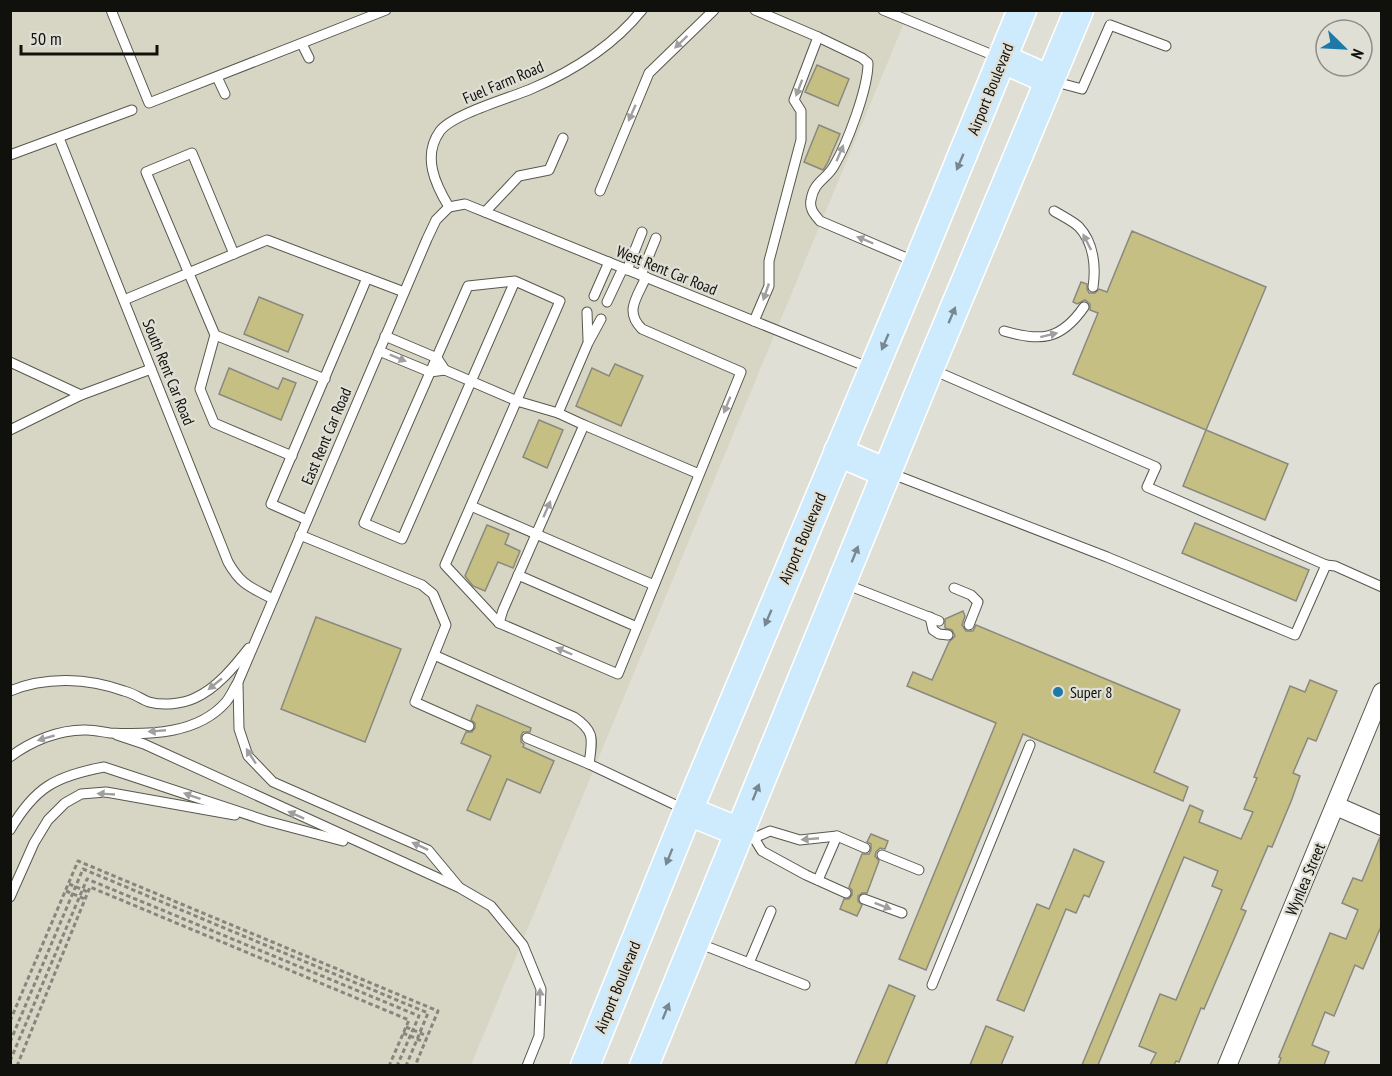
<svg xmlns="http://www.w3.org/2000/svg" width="1392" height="1076" font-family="'PT Sans Narrow',sans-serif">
<rect width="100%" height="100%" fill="#e0dfd5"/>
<path fill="#d7d6c4" d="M10,11H909L471,1065H11Z"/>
<g fill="#c6bf83" stroke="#8a897f" stroke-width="1.5">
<path d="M817,65L849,79L838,106L805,92Z"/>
<path d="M819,125L840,134L827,164L823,170L804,162Z"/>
<path d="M1132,231L1266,287L1206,430L1073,374L1098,313L1090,310V304L1085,300L1077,304L1073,302L1081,282L1087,284V289L1089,293H1095L1099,289L1107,292Z"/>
<path d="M259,297L303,315L288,352L244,334Z"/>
<path d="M615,364L643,376L621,426L576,406L592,368L609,376Z"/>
<path d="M229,368L278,389L283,378L296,383L281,420L219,394Z"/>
<path d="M539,420L563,430L547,468L523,457Z"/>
<path d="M1206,430L1288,464L1265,520L1183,486Z"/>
<path d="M1195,523L1309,570L1296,601L1182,553Z"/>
<path d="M487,525L509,534L505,544L520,551L513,568L498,562L485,591L473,586L465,576Z"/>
<path d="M963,611L965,616L962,625L966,631H973L976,625L1180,710L1154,772L1188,787L1183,801L1023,734L926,970L899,959L996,723L907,686L913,672L932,680L949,642L955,636L952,630L945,628V619Z"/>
<path d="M316,617L401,649L365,742L281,709Z"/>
<path d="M1310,680L1337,691L1316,741L1308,738L1293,773L1300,776L1292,799L1272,847L1268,846L1241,909L1246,911L1204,1009L1201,1008L1179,1062L1176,1061L1174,1065H1150L1156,1053L1139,1046L1160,994L1176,1000L1222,890L1212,886L1218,871L1184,857L1098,1065H1082L1190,805L1203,811L1199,822L1241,839L1253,812L1244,809L1257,778L1254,777L1290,686L1305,692Z"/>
<path d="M477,705L531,728L530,732H523L521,736V742L524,744L523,747L554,761L540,793L507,779L490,820L467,810L491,756L461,743L466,732H472L475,728V723L471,720Z"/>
<path d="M871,834L888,841L885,849L880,848L876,852L875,856L879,861L867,893H862L858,896V901L862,905L857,916L840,909L844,899H849L852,895V890L849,887L862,854H869L871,850V844L867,842Z"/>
<path d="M1380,837L1382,924L1363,969L1355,965L1334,1016L1325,1012L1312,1045L1329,1052L1324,1065H1278L1281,1058L1279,1057L1330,933L1346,939L1358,910L1342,903L1353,878L1362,881Z"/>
<path d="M1074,849L1104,862L1089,897L1084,895L1076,913L1066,909L1024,1011L997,1000L1037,904L1049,909Z"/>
<path d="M889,985L915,996L886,1065H855Z"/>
<path d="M986,1026L1013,1037L1001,1065H970Z"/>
</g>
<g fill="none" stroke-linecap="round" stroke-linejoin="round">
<defs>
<g id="lane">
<path d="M111,10L149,103L386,10"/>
<path d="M755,10L818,37L862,58L868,63C868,89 847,144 834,166C826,180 814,181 811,200C809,209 815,215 820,221L916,262"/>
<path d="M883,10L1000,58"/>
<path d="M302,44L309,58"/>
<path d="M217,77L225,94"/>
<path d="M1052,81L1082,89L1110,25L1166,46"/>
<path d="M59,138L228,562C241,585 250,587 273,599"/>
<path d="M10,155L132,110"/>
<path d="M600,191L649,73L714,10"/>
<path d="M449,207L465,204L870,368"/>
<path d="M449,207C435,184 422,156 440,131C453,114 510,98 531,89C573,71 613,46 642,10"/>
<path d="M1054,211C1062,216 1073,221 1079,227C1094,243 1096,267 1093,287"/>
<path d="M485,212L519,176L549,170L563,138"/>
<path d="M234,254L192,153L146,172L215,335L200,389L214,423L292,456"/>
<path d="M627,270L642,232"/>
<path d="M641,275L656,238"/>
<path d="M594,296L609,262"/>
<path d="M124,300L267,240L404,292"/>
<path d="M607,302L623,268"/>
<path d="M587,312L588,340"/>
<path d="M601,319L588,343L558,413L584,425L503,610L499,623L618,674L741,372L642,329C624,311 637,298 646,277"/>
<path d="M754,321L769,286V261L801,140V111L794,100L818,37"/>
<path d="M1004,331C1041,342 1061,340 1084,307"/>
<path d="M215,335L325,379"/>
<path d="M385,336L437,358L445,370L517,401L558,413"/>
<path d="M379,351L430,372L445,370"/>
<path d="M10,362L81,395"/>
<path d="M584,425L699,474"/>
<path d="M10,430L81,395L151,369"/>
<path d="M890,473L1107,557L1295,635L1326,565L1147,487L1156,467L933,370"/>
<path d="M471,506L654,585"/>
<path d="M307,520L271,504L367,278"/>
<path d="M300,535L422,585L433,594L446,625L415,702L469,726"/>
<path d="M1326,565L1335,566L1382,587"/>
<path d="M518,575L637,627"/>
<path d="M845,584L939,621"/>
<path d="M954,588L971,595L978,602L969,625"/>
<path d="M930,617L933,630L939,634L948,635"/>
<path d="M499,623L445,565L560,301L515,281L468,286L364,523L402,539L515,281"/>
<path d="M434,655L574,717C596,732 592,740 589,764L686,810"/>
<path d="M238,684L239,729L248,756L273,782L428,850L458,886"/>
<path d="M10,691C46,676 88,678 124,691C133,693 141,699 149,702C163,706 182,704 195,698C217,688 234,667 249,648"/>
<path d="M117,735L144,744L460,888L491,906L523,945L541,989L539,1036L527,1066"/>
<path d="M527,738L589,764"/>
<path d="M10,757C31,741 60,729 87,730C95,730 102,732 110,733C150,735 198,734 226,702C231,696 234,688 238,682L427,239L436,220L449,207"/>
<path d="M10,830C35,787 56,776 104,767L267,821L343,841"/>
<path d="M742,832L754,838L762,851L806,875L846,893"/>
<path d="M754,838L770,831L800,840L837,836L865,848"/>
<path d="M882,855L919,870"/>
<path d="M818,880L837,836"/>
<path d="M10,897L34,843L48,820L65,803L81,794L106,792L235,815"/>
<path d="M864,899L902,913"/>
<path d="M698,943L805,985"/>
<path d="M749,963L771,911"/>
<path d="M932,985L1030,745"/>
</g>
<g id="street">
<path d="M1336,806L1382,826"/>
<path d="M1227,1066L1382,692"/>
</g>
<g id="primary">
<path d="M1003,59L1050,80"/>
<path d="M838,452L887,473"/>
<path d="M688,811L740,832"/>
<path d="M585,1066L688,811L918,263L1022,10"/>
<path d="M644,1066L929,369L1079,10"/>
</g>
</defs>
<use href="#lane" stroke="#58584f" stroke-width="11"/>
<use href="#street" stroke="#58584f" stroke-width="20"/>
<use href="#primary" stroke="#fff" stroke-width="31"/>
<g stroke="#86867f" stroke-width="3" stroke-dasharray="4.5 3" stroke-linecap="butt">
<path d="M69,884L88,892"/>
<path d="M66,891L85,899"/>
<path d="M10,1021L78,861L438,1011L415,1066"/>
<path d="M406,1027L427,1036"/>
<path d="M403,1033L424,1042"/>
<path d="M10,1042L83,869L428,1013L406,1066"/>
<path d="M10,1061L87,879L419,1016L397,1066"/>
<path d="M17,1066L90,887L409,1020L389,1066"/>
</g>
<use href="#lane" stroke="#fff" stroke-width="9"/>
<use href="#street" stroke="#fff" stroke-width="18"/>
<use href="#primary" stroke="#ceebfd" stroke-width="28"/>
</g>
<defs><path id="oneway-solid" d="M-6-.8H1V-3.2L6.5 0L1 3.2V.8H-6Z" transform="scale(1.5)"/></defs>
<g fill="#9f9f9e">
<use href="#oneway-solid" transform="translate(681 42) rotate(136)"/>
<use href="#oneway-solid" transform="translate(799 88) rotate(111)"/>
<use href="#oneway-solid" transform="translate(632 113) rotate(114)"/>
<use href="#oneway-solid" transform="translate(840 153) rotate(-67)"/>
<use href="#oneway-solid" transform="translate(865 240) rotate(-157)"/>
<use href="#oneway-solid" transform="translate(1087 242) rotate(-117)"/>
<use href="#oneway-solid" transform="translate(766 292) rotate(109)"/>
<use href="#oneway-solid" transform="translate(1049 335) rotate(-14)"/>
<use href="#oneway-solid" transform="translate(398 358) rotate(23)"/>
<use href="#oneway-solid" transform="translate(727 405) rotate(112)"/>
<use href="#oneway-solid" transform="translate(547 509) rotate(-66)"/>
<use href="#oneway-solid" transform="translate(564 651) rotate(-157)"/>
<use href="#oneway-solid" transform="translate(215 684) rotate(141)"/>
<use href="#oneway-solid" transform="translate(157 731) rotate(175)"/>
<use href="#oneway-solid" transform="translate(46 738) rotate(164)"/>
<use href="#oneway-solid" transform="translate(251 756) rotate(-123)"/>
<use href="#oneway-solid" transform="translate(106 794) rotate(-177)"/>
<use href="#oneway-solid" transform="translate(192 796) rotate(-161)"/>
<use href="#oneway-solid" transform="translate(296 815) rotate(-156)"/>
<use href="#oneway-solid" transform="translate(810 839) rotate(175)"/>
<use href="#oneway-solid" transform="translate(420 846) rotate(-155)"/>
<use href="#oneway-solid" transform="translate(883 906) rotate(21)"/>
<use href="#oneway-solid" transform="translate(540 997) rotate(-90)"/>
</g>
<g fill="#788891">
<use href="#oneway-solid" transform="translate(960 162) rotate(113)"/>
<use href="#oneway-solid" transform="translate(952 315) rotate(-67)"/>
<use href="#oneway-solid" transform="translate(885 342) rotate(113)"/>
<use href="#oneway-solid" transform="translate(855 554) rotate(-68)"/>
<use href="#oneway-solid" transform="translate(768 618) rotate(113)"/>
<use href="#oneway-solid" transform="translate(756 792) rotate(-68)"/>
<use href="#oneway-solid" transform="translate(669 857) rotate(112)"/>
<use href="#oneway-solid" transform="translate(666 1011) rotate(-68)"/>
</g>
<circle fill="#1d79a7" stroke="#e0dfd5" stroke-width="2" cx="1058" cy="692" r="6"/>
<g text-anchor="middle" stroke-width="4.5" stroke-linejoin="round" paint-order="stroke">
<g font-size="16" fill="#10100d" stroke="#e0dfd5">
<text transform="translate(503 82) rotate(-23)" y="6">Fuel Farm Road</text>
<text transform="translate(990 89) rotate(-68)" y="6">Airport Boulevard</text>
<text transform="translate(667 270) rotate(22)" y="6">West Rent Car Road</text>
<text transform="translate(169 372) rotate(68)" y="6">South Rent Car Road</text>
<text transform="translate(326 436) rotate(-67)" y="6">East Rent Car Road</text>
<text transform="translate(802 538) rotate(-67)" y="6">Airport Boulevard</text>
<text transform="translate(1305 879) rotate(-67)" y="6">Wynlea Street</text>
<text transform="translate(617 987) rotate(-68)" y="6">Airport Boulevard</text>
</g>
<g font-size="16" fill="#10100d" stroke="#e0dfd5" text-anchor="start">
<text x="1070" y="698">Super 8</text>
</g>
</g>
<rect width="1392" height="1076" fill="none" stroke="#10100d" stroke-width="24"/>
<g transform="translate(1344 48) rotate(114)"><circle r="28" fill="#e0dfd5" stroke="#8d8c85" stroke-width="1.5"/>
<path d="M0-4.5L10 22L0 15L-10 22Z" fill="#1d79a7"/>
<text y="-9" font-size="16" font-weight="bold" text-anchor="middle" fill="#10100d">N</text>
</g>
<path d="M21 45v9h136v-9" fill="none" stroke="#10100d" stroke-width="3"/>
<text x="30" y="45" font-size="18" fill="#10100d" stroke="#e0dfd5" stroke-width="4.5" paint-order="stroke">50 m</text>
</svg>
